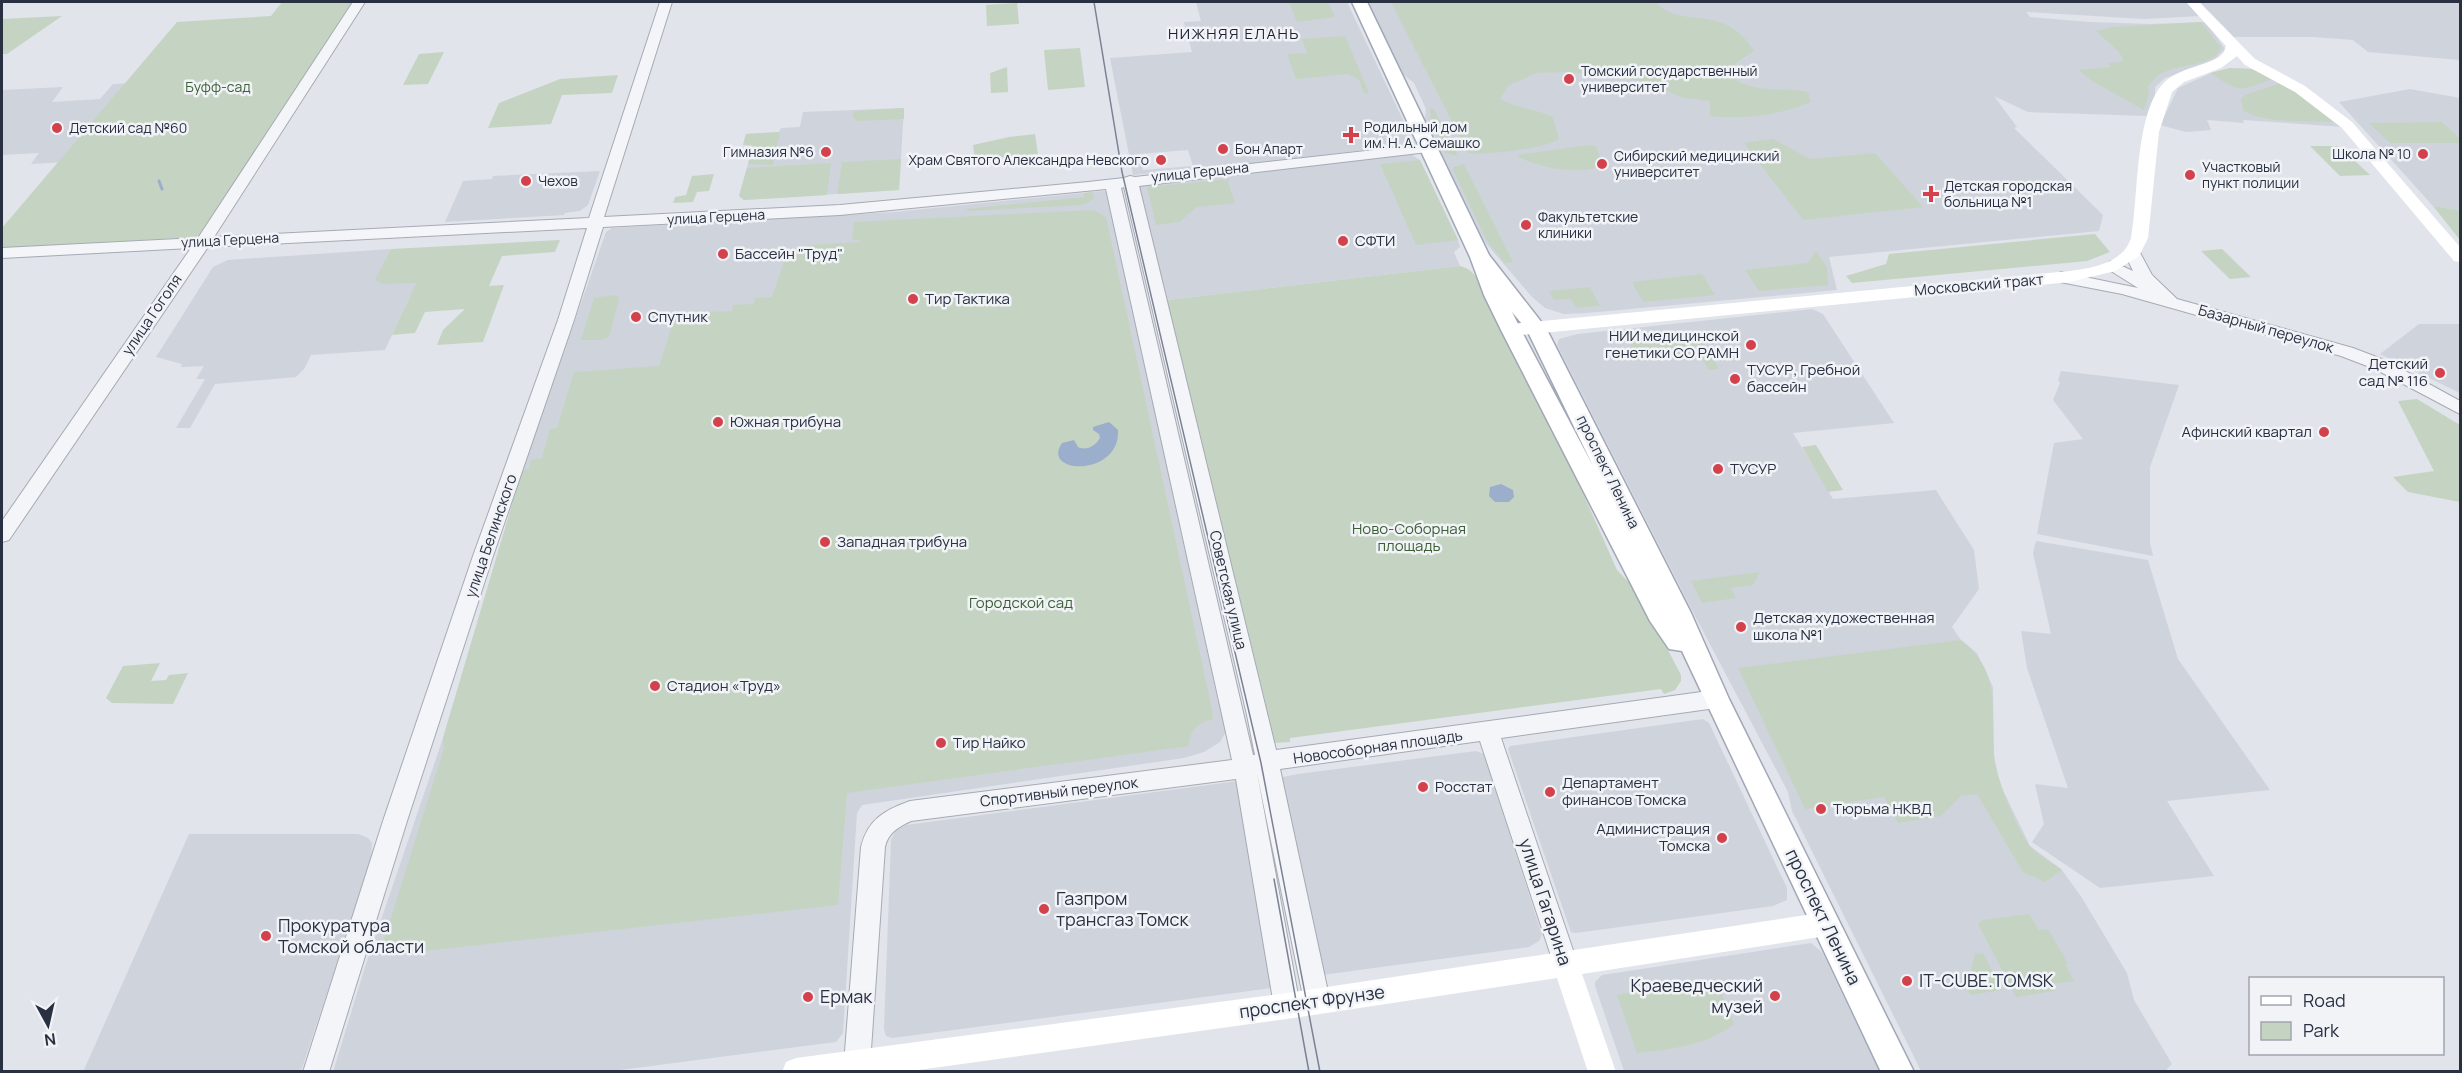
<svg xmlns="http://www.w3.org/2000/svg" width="2462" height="1073" font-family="Manrope,sans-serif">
<rect width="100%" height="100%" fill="#e1e4ea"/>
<g fill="#cfd3dc" fill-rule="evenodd">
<path d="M1196,2H1347L1412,139L1411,144L1268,162L1133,175L1110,58L1192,52L1184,22L1201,21ZM1188,150L1193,166L1143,170L1139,154Z"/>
<path d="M1368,2H2186L2200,16L2144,19L2026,12L2030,17L2090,22L2150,24L2206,22L2225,49L2212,62L2165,78L2155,87V95L2147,116L2028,112L1994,96L2017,127L2014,128L2103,215L2099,231L1829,257L1837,290L1587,313L1564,314L1545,308L1532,297L1484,241L1425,119L1426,109L1414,83L1404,75Z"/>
<path d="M2200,2H2460V60L2368,52L2353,40L2313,37H2234Z"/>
<path d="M2230,68L2251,69L2265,74L2344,127L2243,120L2244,123L2207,120L2211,130L2186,132L2160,125L2178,88L2211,73Z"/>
<path d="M150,82L85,161L31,164L39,153L2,155V90L63,87L52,102L100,99L113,84Z"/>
<path d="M2410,89L2460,98V210L2433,206L2339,102Z"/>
<path d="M904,108L899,190L744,200L739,196L753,146L743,145L746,134L779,132L781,128L800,127L803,112Z"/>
<path d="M1411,154L1420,160L1458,240L1460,247L1454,252L1460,266L1167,300L1136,189L1139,183Z"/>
<path d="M600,171L588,205L580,211L565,213L564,215L445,222L463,181L492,179L493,176Z"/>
<path d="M1102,191L1108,192L1123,268L1128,270L1135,300L1131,303L1218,701L1224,703L1228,728L1220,742L1204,752L1184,758L862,805L857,813L843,1033L836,1042L605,1072H333L365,967L443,738L522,471L606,232L612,228L894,212Z"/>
<path d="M391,249L376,280L416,283L385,350L311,355L304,369L296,377L215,384L190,428H176L205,379H196L204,366L181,367L182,364L156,357L213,267L228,260Z"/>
<path d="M1812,309L1823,314L1894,423L1793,433L1833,499L1936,490L1974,550L1979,589L1952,627L1961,640L1977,653L1993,687L1994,756L1999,782L2030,846L2062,870L2082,898L2127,973L2134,1000L2172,1064L2165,1071H1921L1792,811L1788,792L1694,614L1557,345L1559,339L1578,334Z"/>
<path d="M2419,324H2460V393L2380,354Z"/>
<path d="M2061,371L2179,385L2150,467V543L2153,556L2037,534L2054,443L2083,439L2053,400L2060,383L2058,380Z"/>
<path d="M2036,541L2148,560L2178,659L2270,790L2167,801L2214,876L2100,888L2032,842L2044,824L2035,784L2068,788L2027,668L2021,631L2051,634L2033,553Z"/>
<path d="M1703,719L1709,723L1787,888V900L1773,906L1576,933L1571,932L1508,749L1510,746Z"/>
<path d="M1476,751L1484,754L1539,926L1542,935L1539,941L1529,947L1322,975L1280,780L1283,777L1298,774Z"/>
<path d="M1238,781L1272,988L892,1038L886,1036L884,1029L891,840L895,831L906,825Z"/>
<path d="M189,834H358L368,838L372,843L371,861L301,1071L83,1072Z"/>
<path d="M1811,943L1822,952L1879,1071H1624L1595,986V982L1602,975Z"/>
</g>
<g fill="#c5d4c2">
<path d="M282,2H354L207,231L196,237L2,248V228L177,22L271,16Z"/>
<path d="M1289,2H1328L1335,17L1297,22Z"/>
<path d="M1391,2H1656C1680,31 1723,0 1754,51L1736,63L1730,76C1755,95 1779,86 1808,92L1811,102C1779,115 1745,120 1710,116V101L1680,97L1650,82L1570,72L1537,73L1509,85L1500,99C1517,108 1536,109 1553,117L1559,139C1548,148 1484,156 1468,153Z"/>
<path d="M1017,3L1019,24L987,26L986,5Z"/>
<path d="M62,16L7,54H2V19Z"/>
<path d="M2201,22L2221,48C2207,74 2163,57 2148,88L2149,94L2144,110L2092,81L2079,70L2111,67L2108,63L2121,62L2123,58L2118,51L2096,31L2113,27Z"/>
<path d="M1345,36L1369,93H1364L1359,80L1348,74L1296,79L1287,54L1307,53L1302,39Z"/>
<path d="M1080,48L1085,87L1048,90L1044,50Z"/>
<path d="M444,52L428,84L403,85L419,54Z"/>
<path d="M1007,67L1008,92L991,93L990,73Z"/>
<path d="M2230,68L2251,69L2275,78C2240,90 2242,95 2211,73Z"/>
<path d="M618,75L612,93L562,95L551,124L488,128L499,103L560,79Z"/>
<path d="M2283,82L2338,122C2315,121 2261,124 2243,110L2241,99L2245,95Z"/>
<path d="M904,108V119L858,121L853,118L854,111Z"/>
<path d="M1430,109H1434L1458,156L1445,153L1431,123Z"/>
<path d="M2442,122L2460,139V143H2390L2369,123Z"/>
<path d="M780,132L773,165L748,164L753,145H743L746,134Z"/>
<path d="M1035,134L1038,154L975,160L973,145L1009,137Z"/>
<path d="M1773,139L1810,159L1875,153L1923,207L1803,220L1744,143Z"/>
<path d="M1589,145L1596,146L1600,157L1597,167C1578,175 1532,167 1516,155Z"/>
<path d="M2310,146H2339L2370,175L2340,176Z"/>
<path d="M901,159L899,190L837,194L842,162Z"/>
<path d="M1420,160L1458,240L1416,245L1380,164Z"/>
<path d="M831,163L827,195L744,200L739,196L747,168Z"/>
<path d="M1464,164L1513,262L1505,263L1487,241L1453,170L1454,167Z"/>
<path d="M714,174L709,191L697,192L693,202L673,203L675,197L686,195L692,176Z"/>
<path d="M1230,179L1228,182L1235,203L1197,207L1179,222L1156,225L1147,187Z"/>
<path d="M1092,192L1094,199L1083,205L967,211V209L1084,197V193Z"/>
<path d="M2433,206L2460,210V240Z"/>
<path d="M1093,210L1106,217L1210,700L1213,719C1199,722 1189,730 1189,746L847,793L838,905L379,956L444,748L443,738L522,471L529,468L531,460L542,458L550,429L557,428L574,372L659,366L676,313L732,311L733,305L753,304L755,298L772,297L788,250L809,245L860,242V240H852L854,222Z"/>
<path d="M2095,234L2110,252L2087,261L1852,283L1846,276L1886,264L1889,254Z"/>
<path d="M560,240L555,252L502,256L489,286L504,285L483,342L437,345L443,330L465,309L425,312L415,333L392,335L416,283L383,284L375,280L391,249Z"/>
<path d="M2222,249L2251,277L2230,279L2201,251Z"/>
<path d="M1816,251L1827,267L1828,285L1759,291L1745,270L1808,263Z"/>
<path d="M1460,266C1475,269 1480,284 1487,296L1576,470L1578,482L1617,570L1637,591L1681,675V681L1675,690L1664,694L1661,689L1290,738V742L1274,743L1262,708L1266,705L1167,300Z"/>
<path d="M1702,274L1715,295L1643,302L1632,282Z"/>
<path d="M1590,287L1600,306L1576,308L1571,299L1554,300L1549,291Z"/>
<path d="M613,295L619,297V300L609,337L601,340H581L594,298Z"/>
<path d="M1699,335L1719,369L1709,370L1695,346L1687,347L1692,355L1639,361L1629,342Z"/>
<path d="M2417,399L2460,425V502L2408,492L2393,477L2434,471L2398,401Z"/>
<path d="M1816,445L1843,490L1828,492L1802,447Z"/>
<path d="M1760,572L1753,585L1731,588L1736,598L1702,603L1691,581Z"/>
<path d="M1961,640C2003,674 1990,707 1994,754C1995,775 2016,828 2029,845C2037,855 2052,862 2062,870L2045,882L2023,872L1977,794L1961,796L1941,816L1898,823L1884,797L1805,809L1738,668Z"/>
<path d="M160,663L151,681L166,680L169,675L188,673L173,704L112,703L106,698L123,666Z"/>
<path d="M2029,914L2039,930L2048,929L2068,963L2065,964L2074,981L2051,984L2055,991L2016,997L1978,924L1983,920Z"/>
<path d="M1983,953L2002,990L1970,995L1967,988L1975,954Z"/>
<path d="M1716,979L1734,1024C1705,1046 1672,1049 1637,1053L1617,995Z"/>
</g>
<g fill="#9baecb">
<path d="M1109,422L1118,430C1121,477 1040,475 1062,443L1074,440L1078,447C1087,451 1095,446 1100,438L1099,434L1093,430V427Z"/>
<path d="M1501,484L1513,490L1514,497L1509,502H1495L1489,496L1490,487Z"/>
</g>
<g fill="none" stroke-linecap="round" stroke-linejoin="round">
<path stroke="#9baecb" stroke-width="3" d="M159,181L162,189"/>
<defs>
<g id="tertiary">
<path d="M353,2H365L214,237L589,218L660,2H672L604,217L840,205L1088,182L1124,178L1130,176L1135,177L1428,144L1433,145L1435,148L1428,152L1139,186L1276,750L1716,690L1724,693L1727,699L1724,705L1716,708L1501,738L1577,962L1574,970L1565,974L1556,970L1553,962L1480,741L1280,769L1330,1001L1326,1010L1317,1013L1308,1010L1304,1001L1257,773L1300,1006L1296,1015L1287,1018L1278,1015L1274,1006L1236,779L911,821C898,827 888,833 885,847L870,1064L867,1072H847L844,1064L861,847C868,819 885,810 910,801L1232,760L1106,189L840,215L603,227L574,320L493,556L407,821L329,1072H303L383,821L473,556L558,320L587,228L208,247L9,540L2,542V521L191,248L2,258V248L198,238ZM1124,187L1247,715L1255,755H1253L1121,188Z"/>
<path d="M2132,247L2138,249L2152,275L2177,299L2353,348L2387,361L2460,401V414L2375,369L2341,356L2122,294L2055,281L2053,277L2061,272L2138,288L2103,266L2111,261L2133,271L2124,252Z"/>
</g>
<path id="primary" d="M1352,2H1367L1489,255L1546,328L1691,613L1729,699L1914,1072H1881L1682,651L1669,649L1650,621L1501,330L1484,295L1470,257ZM1512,312L1527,330L1593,466L1521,330Z"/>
</defs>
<use href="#tertiary" stroke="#a6aab4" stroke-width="2"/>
<use href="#primary" stroke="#a0a7b6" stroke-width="3"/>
<use href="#tertiary" fill="#f4f5f8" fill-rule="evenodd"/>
<g fill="#fff" fill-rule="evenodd">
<path d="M2186,2H2199L2255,59L2305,86L2352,122L2460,247V262L2454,261L2342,128L2295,92L2245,65L2237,56L2221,68L2184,82L2172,92L2159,132L2148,238L2139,256L2115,271L2070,282L1511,336L1505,334L1502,330L1505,326L1511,324L2070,271C2093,268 2123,263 2131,238C2139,198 2134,105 2168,79C2183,68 2203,66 2219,57L2224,52L2226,46Z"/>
<path d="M1826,912L1835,915L1839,924L1835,933L1826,936L1582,974L1616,1072H1588L1557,978L1287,1019L904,1072H782L786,1062L796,1058L1287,993Z"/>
</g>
<use href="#primary" fill="#fff" fill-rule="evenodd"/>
<g stroke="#7a8294" stroke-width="1.5">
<path d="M1094,2L1122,172L1261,763L1320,1072"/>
<path d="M1274,879L1309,1072"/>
</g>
</g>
<g fill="#d3424c" stroke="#f1f3f7" stroke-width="2">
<circle cx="1569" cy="79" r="6"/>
<circle cx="57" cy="128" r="6"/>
<path d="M1348 126h6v6h6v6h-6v6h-6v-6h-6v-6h6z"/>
<circle cx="1223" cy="149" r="6"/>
<circle cx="826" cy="152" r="6"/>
<circle cx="2423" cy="154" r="6"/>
<circle cx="1161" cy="160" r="6"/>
<circle cx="1602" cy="164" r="6"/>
<circle cx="2190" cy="175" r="6"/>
<circle cx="526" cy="181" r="6"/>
<path d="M1928 185h6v6h6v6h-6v6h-6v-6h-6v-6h6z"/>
<circle cx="1526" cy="225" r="6"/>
<circle cx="1343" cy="241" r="6"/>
<circle cx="723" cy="254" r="6"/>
<circle cx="913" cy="299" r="6"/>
<circle cx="636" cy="317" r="6"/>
<circle cx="1751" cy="345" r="6"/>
<circle cx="2440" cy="373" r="6"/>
<circle cx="1735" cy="379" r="6"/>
<circle cx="718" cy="422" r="6"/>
<circle cx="2324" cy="432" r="6"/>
<circle cx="1718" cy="469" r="6"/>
<circle cx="825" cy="542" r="6"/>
<circle cx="1741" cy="627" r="6"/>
<circle cx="655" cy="686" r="6"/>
<circle cx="941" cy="743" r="6"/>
<circle cx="1423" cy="787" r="6"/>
<circle cx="1550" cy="792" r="6"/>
<circle cx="1821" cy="809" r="6"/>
<circle cx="1722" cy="838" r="6"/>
<circle cx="1044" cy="909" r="6"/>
<circle cx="266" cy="936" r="6"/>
<circle cx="1907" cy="981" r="6"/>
<circle cx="1775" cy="996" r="6"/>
<circle cx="808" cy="997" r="6"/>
</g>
<g text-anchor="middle" stroke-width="5" stroke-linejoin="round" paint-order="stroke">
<g font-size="14" fill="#283042" stroke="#f1f3f7" text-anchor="start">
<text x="1581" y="76">Томский государственный<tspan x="1581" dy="16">университет</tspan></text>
<text x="1364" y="132">Родильный дом<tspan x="1364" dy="16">им. Н. А. Семашко</tspan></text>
<text x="69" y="133">Детский сад №60</text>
<text x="1235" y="154">Бон Апарт</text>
<text x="814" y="157" text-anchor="end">Гимназия №6</text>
<text x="2411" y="159" text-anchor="end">Школа № 10</text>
<text x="1614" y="161">Сибирский медицинский<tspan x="1614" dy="16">университет</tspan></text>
<text x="1149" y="165" text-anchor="end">Храм Святого Александра Невского</text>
<text x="2202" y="172">Участковый<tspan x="2202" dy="16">пункт полиции</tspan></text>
<text x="538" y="186">Чехов</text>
<text x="1944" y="191">Детская городская<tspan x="1944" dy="16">больница №1</tspan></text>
<text x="1538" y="222">Факультетские<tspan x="1538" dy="16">клиники</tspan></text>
</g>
<g font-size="14" fill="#3a5f35" stroke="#f1f3f7">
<text x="218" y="92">Буфф-сад</text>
</g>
<g font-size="14" fill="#283042" stroke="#f1f3f7">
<text transform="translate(1200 172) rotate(-6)" y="5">улица Герцена</text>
<text transform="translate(716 217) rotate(-3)" y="5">улица Герцена</text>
<text transform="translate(230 240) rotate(-3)" y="5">улица Герцена</text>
</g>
<g font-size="15" letter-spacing="1.5" fill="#1b2133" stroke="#f1f3f7">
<text x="1234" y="39">НИЖНЯЯ ЕЛАНЬ</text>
</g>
<g font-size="15" fill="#283042" stroke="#f1f3f7" text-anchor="start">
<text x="1355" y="246">СФТИ</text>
<text x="735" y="259">Бассейн "Труд"</text>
<text x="925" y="304">Тир Тактика</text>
<text x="648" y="322">Спутник</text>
<text x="1739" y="341" text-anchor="end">НИИ медицинской<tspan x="1739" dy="17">генетики СО РАМН</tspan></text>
<text x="2428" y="369" text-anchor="end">Детский<tspan x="2428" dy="17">сад № 116</tspan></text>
<text x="1747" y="375">ТУСУР, Гребной<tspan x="1747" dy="17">бассейн</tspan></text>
<text x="730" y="427">Южная трибуна</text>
<text x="2312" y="437" text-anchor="end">Афинский квартал</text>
<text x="1730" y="474">ТУСУР</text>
<text x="837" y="547">Западная трибуна</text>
<text x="1753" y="623">Детская художественная<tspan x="1753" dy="17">школа №1</tspan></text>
<text x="667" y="691">Стадион «Труд»</text>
<text x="953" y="748">Тир Найко</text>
<text x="1562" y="788">Департамент<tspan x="1562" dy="17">финансов Томска</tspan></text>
<text x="1435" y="792">Росстат</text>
<text x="1833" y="814">Тюрьма НКВД</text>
<text x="1710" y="834" text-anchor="end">Администрация<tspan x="1710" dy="17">Томска</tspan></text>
</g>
<g font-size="15" fill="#283042" stroke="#f1f3f7">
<text transform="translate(1979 285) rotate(-5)" y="5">Московский тракт</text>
<text transform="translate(152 315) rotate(-56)" y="5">улица Гоголя</text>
<text transform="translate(2266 329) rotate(16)" y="5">Базарный переулок</text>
<text transform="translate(1608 472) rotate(64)" y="5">проспект Ленина</text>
<text transform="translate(491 536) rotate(-71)" y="5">улица Белинского</text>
<text transform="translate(1228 590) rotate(77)" y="5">Советская улица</text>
<text transform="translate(1378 747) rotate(-8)" y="5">Новособорная площадь</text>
<text transform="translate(1059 792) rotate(-7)" y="5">Спортивный переулок</text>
</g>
<g font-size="15" fill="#3a5f35" stroke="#f1f3f7">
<text x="1409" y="534">Ново-Соборная<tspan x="1409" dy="17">площадь</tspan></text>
<text x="1021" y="608">Городской сад</text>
</g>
<g font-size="18" fill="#283042" stroke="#f1f3f7" text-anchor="start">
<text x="1056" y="905">Газпром<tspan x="1056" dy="21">трансгаз Томск</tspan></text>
<text x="278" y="932">Прокуратура<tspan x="278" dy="21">Томской области</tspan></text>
<text x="1919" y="987">IT-CUBE.TOMSK</text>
<text x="1763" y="992" text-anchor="end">Краеведческий<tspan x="1763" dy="21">музей</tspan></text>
<text x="820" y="1003">Ермак</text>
</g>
<g font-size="18" fill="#283042" stroke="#f1f3f7">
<text transform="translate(1545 902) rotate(72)" y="6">улица Гагарина</text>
<text transform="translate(1823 917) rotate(64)" y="6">проспект Ленина</text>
<text transform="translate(1312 1002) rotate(-8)" y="6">проспект Фрунзе</text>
</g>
</g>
<rect width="2462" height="1073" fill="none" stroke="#283042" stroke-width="6"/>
<rect x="2249" y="977" width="195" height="78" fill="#f1f3f7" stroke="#a1a5af" stroke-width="1.5"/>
<rect x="2261" y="996" width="30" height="9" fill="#ffffff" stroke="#a1a5af" stroke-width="1.5"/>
<text x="2303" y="1007" font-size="18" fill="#283042">Road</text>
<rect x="2261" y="1022" width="30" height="18" fill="#c5d4c2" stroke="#a1a5af" stroke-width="1.5"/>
<text x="2303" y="1037" font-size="18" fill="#283042">Park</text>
<g transform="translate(48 1025) rotate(172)" stroke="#f1f3f7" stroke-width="4.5" paint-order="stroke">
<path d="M0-4.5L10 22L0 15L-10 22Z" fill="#283042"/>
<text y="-9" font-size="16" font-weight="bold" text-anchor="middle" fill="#283042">N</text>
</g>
</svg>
